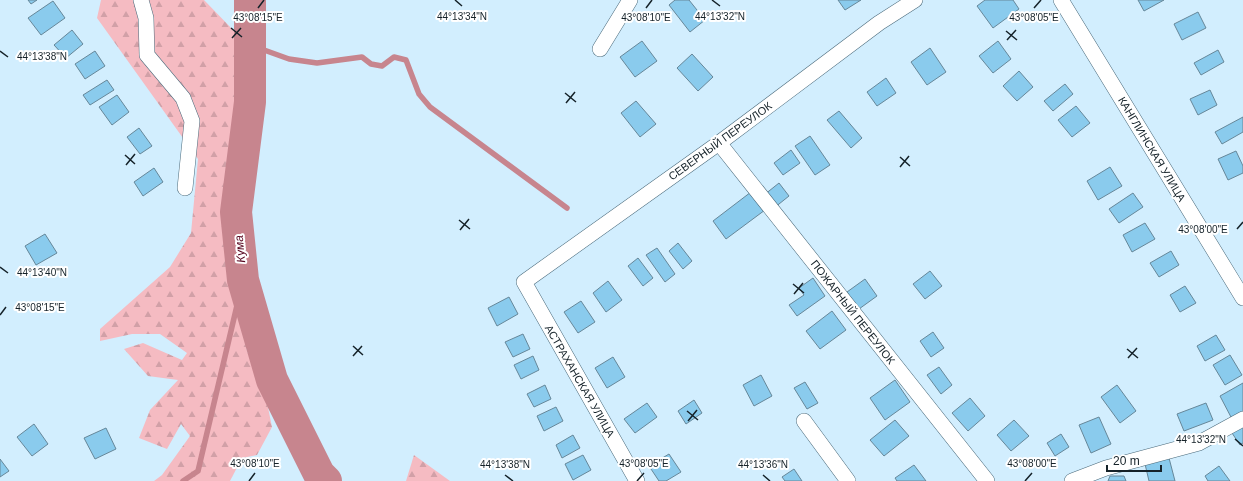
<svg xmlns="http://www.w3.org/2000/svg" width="1243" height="481" font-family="Helvetica,sans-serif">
<defs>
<pattern id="forest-firs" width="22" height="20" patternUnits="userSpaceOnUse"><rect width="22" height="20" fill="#f5bbc2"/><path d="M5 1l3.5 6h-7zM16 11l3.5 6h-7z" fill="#d1a0a7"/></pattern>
</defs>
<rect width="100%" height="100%" fill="#d2eefe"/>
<g fill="url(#forest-firs)">
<path d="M101,0H204L236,33L238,95L227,212L234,278L247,351L264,388L272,427L257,455L242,458L230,481H154L162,475L190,436L181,424L167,449L139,438L150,410L178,380L148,376L124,349L143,343L182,360L187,353L160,334H132L100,341V329L170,267L191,233L198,159L97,18Z"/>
<path d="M414,455L450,481H406Z"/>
</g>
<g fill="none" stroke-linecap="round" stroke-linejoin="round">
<g stroke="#c7858e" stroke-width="5.5">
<path d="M250,45L289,59L317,63L362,57L371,64L382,66L394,57L406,60L419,94L430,107L567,208"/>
<path d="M183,481L198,471L243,280"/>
</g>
<path stroke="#c7858e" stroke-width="32" d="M250,0V102L236,212L243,280L272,380L319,474L326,481"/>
</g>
<g fill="#8acbed" stroke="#668799">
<path d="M28,0H37L31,4Z"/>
<path d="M675,0H689L705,20L690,32L669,5Z"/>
<path d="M838,0H861L845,10Z"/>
<path d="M985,0H1013L1019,9L993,28L977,6Z"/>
<path d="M1138,0H1164L1144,11Z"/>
<path d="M53,1L65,18L41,35L28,18Z"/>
<path d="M1198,12L1206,28L1182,40L1174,24Z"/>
<path d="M72,30L83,44L66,58L54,45Z"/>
<path d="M642,41L657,61L635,77L620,57Z"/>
<path d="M998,41L1011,59L993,73L979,56Z"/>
<path d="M930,48L946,72L927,85L911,62Z"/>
<path d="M1218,50L1224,62L1201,75L1194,63Z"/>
<path d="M95,51L105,66L85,79L75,64Z"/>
<path d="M692,54L713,77L698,91L677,68Z"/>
<path d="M1019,71L1033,87L1017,101L1003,86Z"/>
<path d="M886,78L896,93L877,106L867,92Z"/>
<path d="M107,80L114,90L90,105L83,95Z"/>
<path d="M1065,84L1073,94L1053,111L1044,101Z"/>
<path d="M1210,90L1217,105L1198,115L1190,99Z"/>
<path d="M117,95L129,112L112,125L99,107Z"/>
<path d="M636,101L656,124L640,137L621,113Z"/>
<path d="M1076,106L1090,123L1072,137L1058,120Z"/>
<path d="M839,111L862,138L851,148L827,120Z"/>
<path d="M1243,117V132L1222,144L1215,132Z"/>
<path d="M139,128L152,146L140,154L127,137Z"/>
<path d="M810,136L830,165L815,175L795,146Z"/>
<path d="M791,150L800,163L783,175L774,163Z"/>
<path d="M1236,151L1243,166V173L1228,180L1218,159Z"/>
<path d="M1110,167L1122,186L1098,200L1087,181Z"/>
<path d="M154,168L163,182L143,196L134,182Z"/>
<path d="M779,183L789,196L774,208L764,195Z"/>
<path d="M751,192L765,210L726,239L713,221Z"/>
<path d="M1133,193L1143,207L1119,223L1109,209Z"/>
<path d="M1145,223L1155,239L1132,252L1123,235Z"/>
<path d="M45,234L57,253L36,265L25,246Z"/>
<path d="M678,243L692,261L683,269L669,251Z"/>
<path d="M657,248L675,274L665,282L646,255Z"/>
<path d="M1171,251L1179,265L1159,277L1150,263Z"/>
<path d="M638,258L653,278L643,286L628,266Z"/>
<path d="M930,271L942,286L925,299L913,284Z"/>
<path d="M813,278L825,296L797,316L789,305L804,295L799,288Z"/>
<path d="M865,279L877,296L859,309L847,292Z"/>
<path d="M608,281L622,300L606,312L593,293Z"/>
<path d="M1185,286L1196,303L1180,312L1170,295Z"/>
<path d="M509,297L518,314L497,326L488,308Z"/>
<path d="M581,301L595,322L578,333L564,312Z"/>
<path d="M832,311L846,330L820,349L806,331Z"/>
<path d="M933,332L944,348L931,357L920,341Z"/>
<path d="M523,334L530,349L513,357L505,342Z"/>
<path d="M1216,335L1225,350L1205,361L1197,346Z"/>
<path d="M1230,355L1242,375L1225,385L1213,365Z"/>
<path d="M533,356L539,370L521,379L514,365Z"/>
<path d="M613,357L625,377L607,388L595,368Z"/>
<path d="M939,367L952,385L941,394L927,375Z"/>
<path d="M761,375L772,396L754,406L743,385Z"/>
<path d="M895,380L910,402L885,420L870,398Z"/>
<path d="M805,382L818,403L807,409L794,388Z"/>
<path d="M1243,383V413L1232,419L1220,396Z"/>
<path d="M545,385L551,399L534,407L527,394Z"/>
<path d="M1117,385L1136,411L1120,423L1101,397Z"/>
<path d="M970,398L985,416L968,431L952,413Z"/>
<path d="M694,400L702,413L686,424L678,411Z"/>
<path d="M647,403L657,417L635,433L624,419Z"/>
<path d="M1206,403L1213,420L1184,431L1177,414Z"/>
<path d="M556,407L563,421L544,431L537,416Z"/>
<path d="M1099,417L1111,444L1091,453L1079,425Z"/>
<path d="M895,420L909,436L884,456L870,440Z"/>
<path d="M1014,420L1029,436L1011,451L997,435Z"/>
<path d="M34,424L48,444L32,456L17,437Z"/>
<path d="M1243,426V443L1240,445L1232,433Z"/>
<path d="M106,428L116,449L95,459L84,438Z"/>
<path d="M1061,434L1069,447L1055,456L1047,443Z"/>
<path d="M573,435L580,448L562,458L556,445Z"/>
<path d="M669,454L681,472L666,481H659L649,466Z"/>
<path d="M583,455L591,470L573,480L565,464Z"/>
<path d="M1169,458L1175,481H1149L1145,464Z"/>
<path d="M0,459L9,471L0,477Z"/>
<path d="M914,465L926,481H897L895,478Z"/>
<path d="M1219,466L1230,481H1208L1205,476Z"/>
<path d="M794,469L802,481H785L782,477Z"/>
<path d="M1110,476H1124L1126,481H1108Z"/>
</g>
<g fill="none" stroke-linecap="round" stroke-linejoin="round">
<defs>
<g id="minor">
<path d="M141,0L146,18L147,55L183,98L192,121L185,188"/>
<path d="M1061,0L1243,298"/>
<path d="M600,49L630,0"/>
<path d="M719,143L987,481"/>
<path d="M804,421L848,481"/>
<path d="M637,481L524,282L719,143L879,23L915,0"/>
<path d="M1072,481L1106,468L1199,443L1243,419"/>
</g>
</defs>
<use href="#minor" stroke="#4a6a7b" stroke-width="16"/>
<use href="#minor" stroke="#fff" stroke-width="15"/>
</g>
<path fill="none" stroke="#152229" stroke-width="1.5" d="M455,0L462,6M712,0L720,6M258,8L264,0M646,8L652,0M1034,8L1041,0M231,28L242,37M1006,31L1017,40M232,38L241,28M1007,40L1016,30M0,51L8,57M565,93L576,102M566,103L575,92M125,155L135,164M900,157L910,166M126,165L135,154M900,167L909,156M459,220L470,229M1237,229L1243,222M460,230L469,219M0,267L8,273M793,284L804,293M794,294L803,283M0,315L6,307M353,346L363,355M1127,349L1138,358M353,356L362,346M1128,358L1137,348M687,411L698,420M688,421L697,410M1235,439L1243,446M505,475L513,481M763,475L770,481M249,481L255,473M637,481L644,473M1025,481L1032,473"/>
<g text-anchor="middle" stroke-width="4" stroke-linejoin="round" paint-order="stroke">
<g font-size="11" fill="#152229" stroke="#fff">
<text transform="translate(720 141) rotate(-36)" y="4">СЕВЕРНЫЙ ПЕРЕУЛОК</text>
<text transform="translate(1152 149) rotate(59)" y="4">КАНГЛИНСКАЯ УЛИЦА</text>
<text transform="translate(853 312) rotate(52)" y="4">ПОЖАРНЫЙ ПЕРЕУЛОК</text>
<text transform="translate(580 381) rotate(60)" y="4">АСТРАХАНСКАЯ УЛИЦА</text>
</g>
<g font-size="12" font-style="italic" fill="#580720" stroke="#fff">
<text transform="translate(240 249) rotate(-95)" y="4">Кума</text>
</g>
</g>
<g font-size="10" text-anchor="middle" fill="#152229" stroke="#fff" stroke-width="4" stroke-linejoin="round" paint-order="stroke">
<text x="462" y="20">44°13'34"N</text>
<text x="720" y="20">44°13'32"N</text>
<text x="258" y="21">43°08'15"E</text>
<text x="646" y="21">43°08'10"E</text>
<text x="1034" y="21">43°08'05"E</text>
<text x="42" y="60">44°13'38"N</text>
<text x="1203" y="233">43°08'00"E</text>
<text x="42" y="276">44°13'40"N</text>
<text x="40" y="311">43°08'15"E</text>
<text x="1201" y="443">44°13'32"N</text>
<text x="255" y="467">43°08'10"E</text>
<text x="644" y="467">43°08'05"E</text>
<text x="1032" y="467">43°08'00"E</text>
<text x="505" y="468">44°13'38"N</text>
<text x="763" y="468">44°13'36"N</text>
</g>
<path d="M1107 465v6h54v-6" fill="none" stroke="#152229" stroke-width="2"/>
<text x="1113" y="465" font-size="12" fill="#152229" stroke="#ffffff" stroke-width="3" paint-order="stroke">20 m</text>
</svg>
